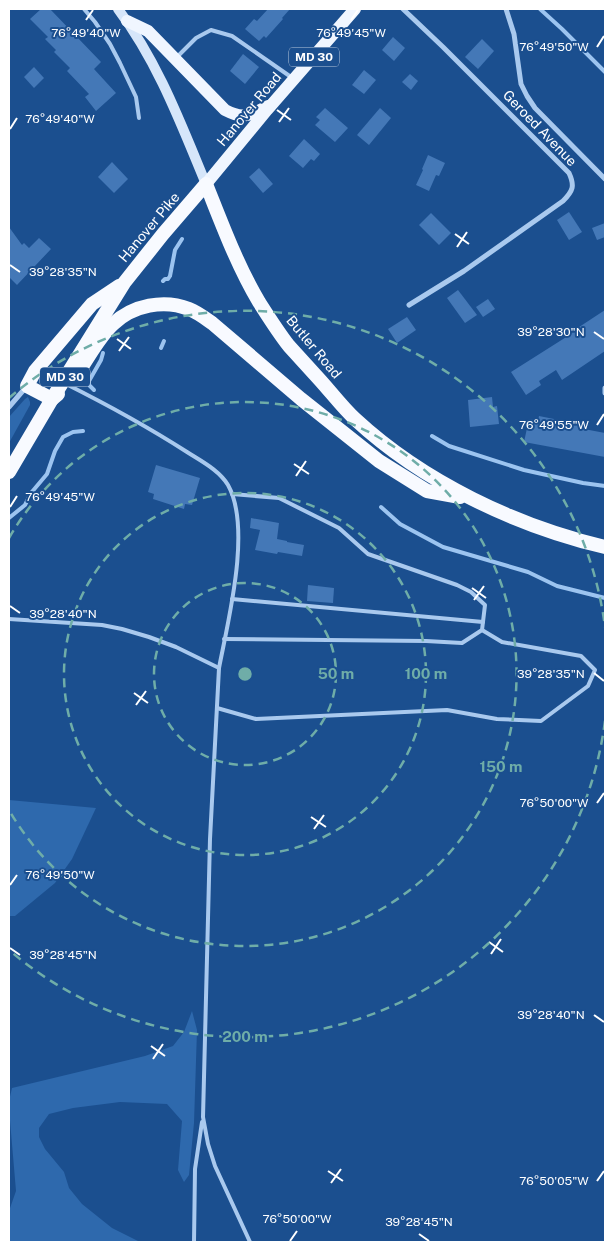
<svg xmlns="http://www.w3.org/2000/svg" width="614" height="1251" font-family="'Public Sans',sans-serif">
<rect width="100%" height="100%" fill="#1b4f8f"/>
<g fill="#2e69ad">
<path d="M28,397L30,402V405L9,443V417L25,399Z"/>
<path d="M9,800L96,808L72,859L55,883L15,916H9Z"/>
<path d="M192,1011L197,1030L194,1123L189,1175L184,1182L178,1170L182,1121L167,1104L120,1102L73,1108L49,1114L39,1128V1137L45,1149L64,1172L69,1188L82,1204L112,1228L140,1242H9V1211L16,1191L9,1109V1101L12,1088L145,1056L173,1046L184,1032Z"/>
</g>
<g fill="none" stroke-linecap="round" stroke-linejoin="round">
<g stroke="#9cc4f0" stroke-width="4">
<path d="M540,9L562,29L605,72"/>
<path d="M163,281L165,279H168L170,276L175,250L182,239"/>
<path d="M161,348L164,341"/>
<path d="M94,390L89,385V381L101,360L103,353"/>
<path d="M432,436L449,446L524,470L583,483L605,486"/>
<path d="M381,507L400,524L443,547L528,572L557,586L605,598"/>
<path d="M9,518L25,505L31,493L47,474L55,451L63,437L73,432L83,431"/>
</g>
</g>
<g fill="#4478b7">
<path d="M41,9H50L101,62L94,69L116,93L96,111L85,97L89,94L67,71L70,68L54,52L56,50L45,39L48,37L30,19Z"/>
<path d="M268,9H290L282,18L283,19L266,38L264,36L259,41L245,29L254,19L257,21Z"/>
<path d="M393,37L405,48L394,61L382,50Z"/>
<path d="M482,39L494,51L478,69L465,57Z"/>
<path d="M243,54L259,67L245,84L230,71Z"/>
<path d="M34,67L44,78L34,88L24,77Z"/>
<path d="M364,70L376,80L364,94L352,85Z"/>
<path d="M410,74L418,81L411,90L402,82Z"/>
<path d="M325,108L348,128L335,142L315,125L320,120L316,117Z"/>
<path d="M380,108L391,118L369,145L357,135Z"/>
<path d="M304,139L320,154L314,161L311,159L303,168L289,156Z"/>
<path d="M428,155L445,163L439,176L436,175L429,191L416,185L423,170L422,169Z"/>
<path d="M112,162L128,179L114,193L98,177Z"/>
<path d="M259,168L273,184L263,193L249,177Z"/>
<path d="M569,212L582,232L569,240L557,220Z"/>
<path d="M431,213L451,233L439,245L419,225Z"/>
<path d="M605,223V237L597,240L592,228Z"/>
<path d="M9,227L22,245L24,243L29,248L39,238L51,249L17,285L9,277Z"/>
<path d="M458,290L477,315L465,323L447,298Z"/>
<path d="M488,299L495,309L483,317L476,307Z"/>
<path d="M605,310V351L562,380L556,370L539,381L541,385L526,395L511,372L571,334L570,333Z"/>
<path d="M407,317L416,330L397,343L388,329Z"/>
<path d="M492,397L493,407L497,406L499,424L470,427L468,400Z"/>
<path d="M539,416L584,425V429L605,433V457L524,442L529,419L538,421Z"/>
<path d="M156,465L200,478L192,505L185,504L184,509L153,499L154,494L148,492Z"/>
<path d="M251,518L279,523L277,539L287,541V542L304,545L302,556L278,552L277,554L255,550L260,530L250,528Z"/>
<path d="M308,585L334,588L333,603L307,601Z"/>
</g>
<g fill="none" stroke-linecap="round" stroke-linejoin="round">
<g stroke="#a9c9ee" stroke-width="4">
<path d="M84,9L95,22L110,44L120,63L136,97L139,118"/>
<path d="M177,57L196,38L211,30L232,36L291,77"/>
<path d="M64,383C106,404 148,427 187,452C201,461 219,470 228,485C252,528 228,621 219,668"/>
<path d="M232,599L483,622"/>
<path d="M9,619L102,625L122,629L149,637L176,647L219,668L210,839L203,1117L208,1144L215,1166L250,1242"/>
<path d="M224,639L426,641L462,643L482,630L485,605L471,592L457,585L368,554L339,528L279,498L232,494"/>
<path d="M217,708L256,719L447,710L497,719L541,721L588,686L595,670L581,656L502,642L482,630"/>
<path d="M194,1242L195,1169L202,1122"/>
</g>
<g stroke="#a9c9ee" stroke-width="5">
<path d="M403,9L443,47L569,173C575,186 573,191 563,201L464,271L409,305"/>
<path d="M506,9L514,34L521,84L527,96L535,108L605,179"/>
<path d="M605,388V393"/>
<path d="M9,407L27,386"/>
</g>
<path stroke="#d6e6fa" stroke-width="10" d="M118,9C158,62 181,124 206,184"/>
<g stroke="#f0f6ff" stroke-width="12">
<path d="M127,21L148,31L225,110C244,120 250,115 268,106"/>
<path d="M206,184L267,110L355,9"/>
</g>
<g stroke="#f8faff" stroke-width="14">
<path d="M79,371C90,355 99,337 113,324C133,305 164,299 189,309C197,312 205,318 212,323L301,399L379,461L427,491L460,497"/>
<path d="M58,394L52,399L27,386L35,371L92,304L119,286"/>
<path d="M9,472L52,399L124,283L163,234L206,184C222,224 237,265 259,302C268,316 278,332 289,346C299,357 309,368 319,379C331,392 342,407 355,419C423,482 516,526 605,547"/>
</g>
</g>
<path fill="none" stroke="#fff" stroke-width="2" d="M86,20L93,10M351,20L358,10M597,47L604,36M277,110L291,120M279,122L289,108M10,129L17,118M455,234L469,244M457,247L467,232M10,265L20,272M594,332L604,339M117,339L131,349M119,351L129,337M597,425L604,414M294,464L309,474M296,476L306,461M10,507L17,496M472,588L486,598M474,600L484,586M10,606L20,613M594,673L604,681M134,693L148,703M136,705L146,691M597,803L604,793M311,817L326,827M314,829L324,815M10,885L17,875M489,942L503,952M10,948L20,955M491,954L501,939M594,1015L604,1022M151,1046L165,1056M153,1059L163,1044M328,1171L343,1181M597,1181L604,1171M331,1183L341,1169M419,1234L429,1241M290,1241L297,1231"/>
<g fill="none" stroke="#6fada8" stroke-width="2.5" stroke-dasharray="9 6">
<circle cx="245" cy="674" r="91"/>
<circle cx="245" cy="674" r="181"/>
<path d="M9 538A272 272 0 1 1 9 810"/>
<path d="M605 721A363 363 0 0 1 9 950M9 398A363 363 0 0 1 605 627"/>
</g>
<g text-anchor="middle" stroke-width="4" stroke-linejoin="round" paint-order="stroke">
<g fill="#1b4f8f" stroke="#bbcadd" stroke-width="1">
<rect x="289" y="47.5" width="50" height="19" rx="4"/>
<rect x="40" y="367.5" width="50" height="19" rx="4"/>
</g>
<g font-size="12" font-weight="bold" fill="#fff">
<text x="314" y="61">MD 30</text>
<text x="65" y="381">MD 30</text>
</g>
<g font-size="14" fill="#fff" stroke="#1b4f8f">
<text transform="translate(249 109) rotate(-50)" y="5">Hanover Road</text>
<text transform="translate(540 128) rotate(46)" y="5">Geroed Avenue</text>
<text transform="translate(149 227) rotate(-50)" y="5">Hanover Pike</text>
<text transform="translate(314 347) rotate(50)" y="5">Butler Road</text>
</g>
</g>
<g font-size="12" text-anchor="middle" fill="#fff" stroke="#1b4f8f" stroke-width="4" stroke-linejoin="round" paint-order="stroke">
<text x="86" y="37">76°49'40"W</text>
<text x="351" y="37">76°49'45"W</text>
<text x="554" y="51">76°49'50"W</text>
<text x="60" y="123">76°49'40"W</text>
<text x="63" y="276">39°28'35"N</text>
<text x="551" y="336">39°28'30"N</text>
<text x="554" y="429">76°49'55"W</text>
<text x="60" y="501">76°49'45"W</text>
<text x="63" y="618">39°28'40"N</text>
<text x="551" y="678">39°28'35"N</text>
<text x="554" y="807">76°50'00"W</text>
<text x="60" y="879">76°49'50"W</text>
<text x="63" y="959">39°28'45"N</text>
<text x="551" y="1019">39°28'40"N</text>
<text x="554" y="1185">76°50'05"W</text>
<text x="297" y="1223">76°50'00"W</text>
<text x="419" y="1226">39°28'45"N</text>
</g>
<circle cx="245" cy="674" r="8" fill="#6fada8" stroke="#1b4f8f" stroke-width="2.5"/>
<g font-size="15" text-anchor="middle" font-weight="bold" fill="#6fada8" stroke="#1b4f8f" stroke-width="4" stroke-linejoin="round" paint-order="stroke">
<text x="336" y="679">50 m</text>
<text x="426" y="679">100 m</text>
<text x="501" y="772">150 m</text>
<text x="245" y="1042">200 m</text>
</g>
<rect width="614" height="1251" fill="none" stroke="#ffffff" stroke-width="20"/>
</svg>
